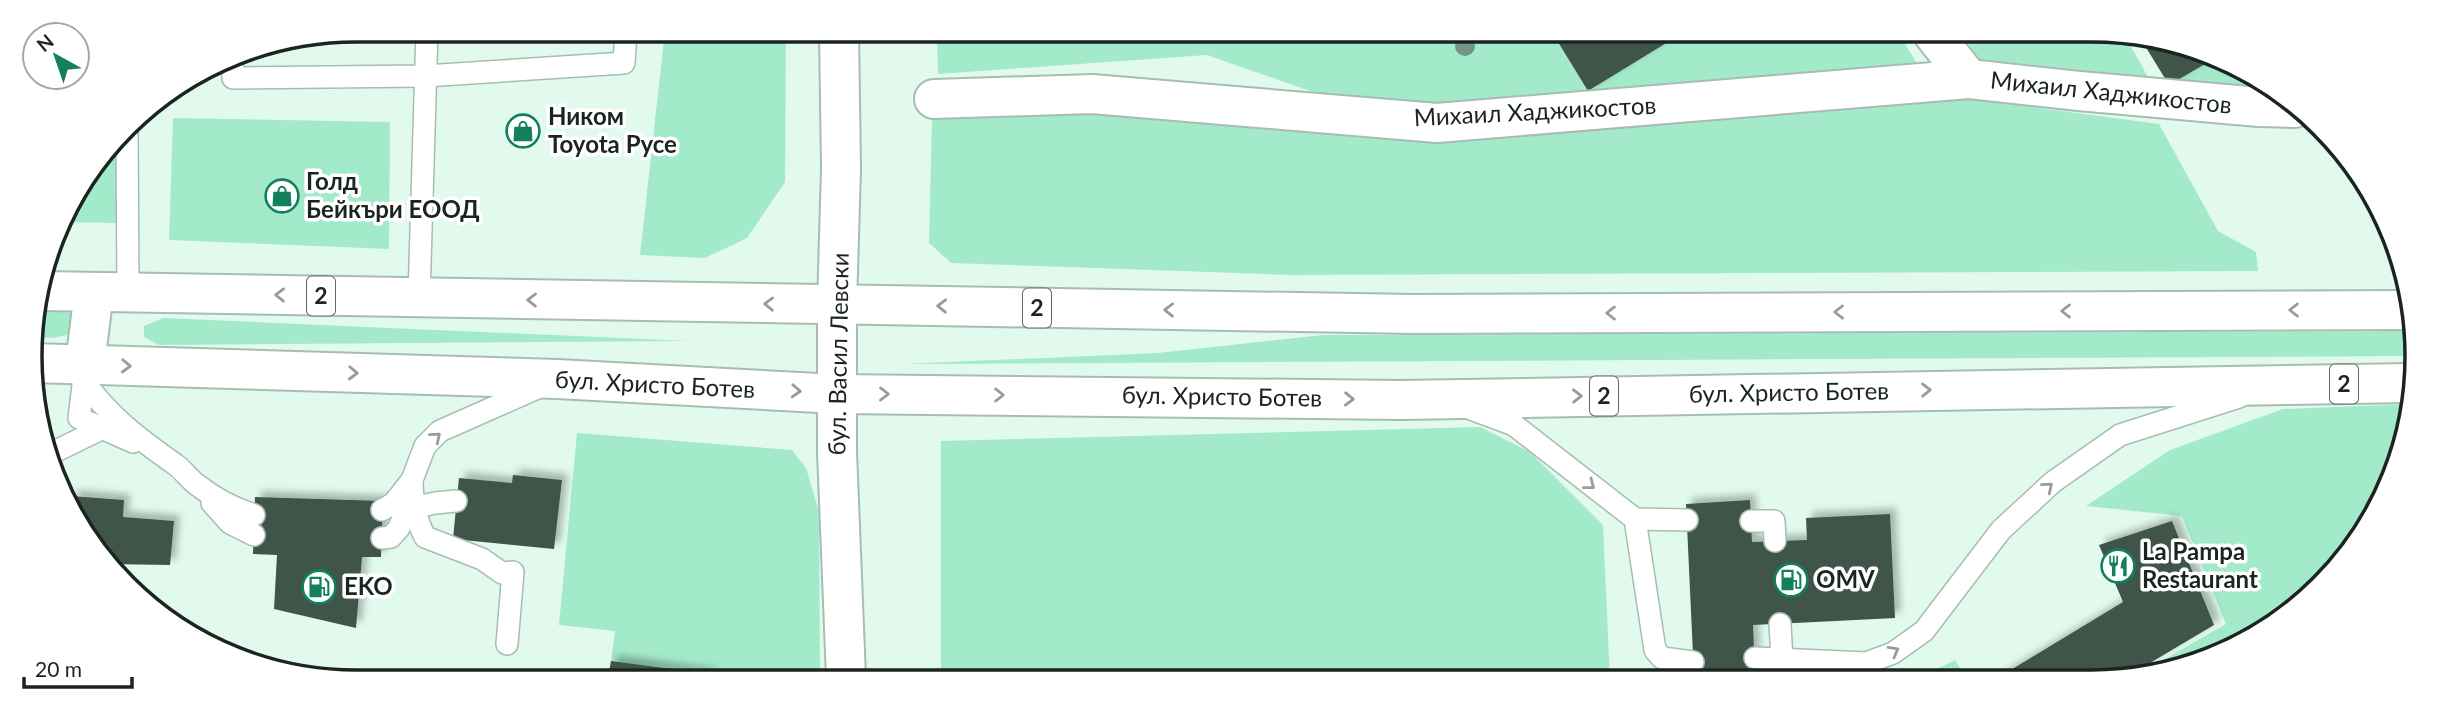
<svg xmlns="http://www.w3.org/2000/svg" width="2447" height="712" font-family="Lato,sans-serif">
<defs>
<filter id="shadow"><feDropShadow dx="6" dy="-6" stdDeviation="3.5" flood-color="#0004"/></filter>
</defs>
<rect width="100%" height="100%" fill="#e2faee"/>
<g fill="#a3eaca">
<path d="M665,31H786L785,182L747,238L705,258L640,255Z"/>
<path d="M937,32L1553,34L1588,91L1681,34L1900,35L1917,64L1455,106L1313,92L1207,55L938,74Z"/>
<path d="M1966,35L2125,36L2148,77L1975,59Z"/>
<path d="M2212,60L2272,85L2274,87L2169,85Z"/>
<path d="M1956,97L2159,124L2218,231L2256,252L2258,271L1290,275L951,263L929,243L932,118L1110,106L1388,138Z"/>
<path d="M173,118L390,122L389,249L169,240Z"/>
<path d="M118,140L116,223L61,222L64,211Z"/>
<path d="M37,310L72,313V334L53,338L31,337Z"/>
<path d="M163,318L689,341L159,345L144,337V326Z"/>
<path d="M2411,331V356L904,364L1158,353L1323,335Z"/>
<path d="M2411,404V419L2374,519L2306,601L2216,657L2130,679L2226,624L2182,516L2086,506L2170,450L2283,409Z"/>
<path d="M1480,427L1530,452L1603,525L1610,679L941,677V441Z"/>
<path d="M577,433L792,450L806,468L819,512L820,677L711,674L611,661L615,631L559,625Z"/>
<path d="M1955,660L1967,679H1905L1921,677Z"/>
</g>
<g fill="#40544a" filter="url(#shadow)">
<path d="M1553,34H1681L1588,91Z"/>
<path d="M2139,36H2154L2212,60L2169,85Z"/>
<path d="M513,475L562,480L554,549L453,539L459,478L512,483Z"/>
<path d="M71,496L124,500L123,517L174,521L170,565L108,564L97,555L70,500Z"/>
<path d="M255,497L383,501L381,557H362L356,628L274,609L277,555L253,554Z"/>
<path d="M1750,500L1752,542L1807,540L1806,518L1890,514L1895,618L1753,625L1755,673L1694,676L1686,504Z"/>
<path d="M2172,521L2214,625L2123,679H2000L1999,677L2123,602L2099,545Z"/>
<path d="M611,661L711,674L710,677H608Z"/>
</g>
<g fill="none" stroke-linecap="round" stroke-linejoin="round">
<defs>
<g id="service">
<path d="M232,54L233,78L425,76L624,63L626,31"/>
<path d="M127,129L128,293"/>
<path d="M419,298L427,30"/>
<path d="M84,377L79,418L133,442"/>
<path d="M84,381C108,416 142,441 176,465C184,471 189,479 196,484C215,499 232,508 254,515"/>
<path d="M1471,409L1514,425L1635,519L1655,650L1662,658L1693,662"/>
<path d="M58,450L103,428"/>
<path d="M412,480C412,499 416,520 425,537L482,559L502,573L513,572L507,644"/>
<path d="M212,503L230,523L254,535"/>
<path d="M382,510L394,503L412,480L425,446L440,431L542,386"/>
<path d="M404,510L435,503L456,501"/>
<path d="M1635,519L1687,520"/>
<path d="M1751,521H1774L1775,541"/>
<path d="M382,538L391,537L399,528L411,498"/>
<path d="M1780,624L1782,660"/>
<path d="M1755,658L1866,663L1893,653L1924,631L2001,530L2053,482L2120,435L2239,397"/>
</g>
<g id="minor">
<path d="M1934,35L1969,79"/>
<path d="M934,99L1092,94L1437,123L1969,79L2079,91L2259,107L2295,108"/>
</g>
<path id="secondary" d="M839,31L841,169L837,305V452L846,677"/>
<g id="trunk">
<path d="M42,291L1413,314L2411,310"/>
<path d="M33,363L557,379L837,394L1400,400L2411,383"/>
<path d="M85,364L94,292"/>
</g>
</defs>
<use href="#service" stroke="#a7bdb2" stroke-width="24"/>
<use href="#minor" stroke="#a7bdb2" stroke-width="42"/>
<use href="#secondary" stroke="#a7bdb2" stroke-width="42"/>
<use href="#trunk" stroke="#a7bdb2" stroke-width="42"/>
<use href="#service" stroke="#fff" stroke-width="21"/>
<use href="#minor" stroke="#fff" stroke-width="38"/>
<use href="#secondary" stroke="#fff" stroke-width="38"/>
<use href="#trunk" stroke="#fff" stroke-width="38"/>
</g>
<circle fill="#759487" cx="1465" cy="46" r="10"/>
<defs><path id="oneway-chevron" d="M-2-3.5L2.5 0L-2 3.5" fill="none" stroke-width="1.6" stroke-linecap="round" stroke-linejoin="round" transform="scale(1.75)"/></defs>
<g stroke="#989c9b">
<use href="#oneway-chevron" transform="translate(280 295) rotate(-179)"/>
<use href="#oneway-chevron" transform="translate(532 300) rotate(-179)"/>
<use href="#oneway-chevron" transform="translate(769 304) rotate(-179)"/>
<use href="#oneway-chevron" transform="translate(942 306) rotate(-179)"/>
<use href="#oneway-chevron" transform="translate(1169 310) rotate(-179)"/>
<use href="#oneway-chevron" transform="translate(2294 310) rotate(180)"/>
<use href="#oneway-chevron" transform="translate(2066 311) rotate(180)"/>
<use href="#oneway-chevron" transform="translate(1839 312) rotate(180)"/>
<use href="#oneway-chevron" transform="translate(1611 313) rotate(180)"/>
<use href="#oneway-chevron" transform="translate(126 366) rotate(2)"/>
<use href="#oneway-chevron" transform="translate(353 373) rotate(2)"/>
<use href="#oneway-chevron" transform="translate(1926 390) rotate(-1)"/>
<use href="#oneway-chevron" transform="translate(796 391) rotate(3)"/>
<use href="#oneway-chevron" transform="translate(884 394)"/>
<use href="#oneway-chevron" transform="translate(999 395)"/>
<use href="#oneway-chevron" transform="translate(1577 396) rotate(-1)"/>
<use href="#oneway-chevron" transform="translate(1349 399) rotate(1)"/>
<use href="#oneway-chevron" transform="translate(436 437) rotate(-40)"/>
<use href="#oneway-chevron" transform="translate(1590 485) rotate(38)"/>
<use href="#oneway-chevron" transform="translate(2048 487) rotate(-40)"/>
<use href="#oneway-chevron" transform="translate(1894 651) rotate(-29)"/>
</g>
<defs>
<symbol id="shop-ring" viewBox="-11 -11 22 22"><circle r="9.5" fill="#fff" stroke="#12805d" stroke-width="1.5"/><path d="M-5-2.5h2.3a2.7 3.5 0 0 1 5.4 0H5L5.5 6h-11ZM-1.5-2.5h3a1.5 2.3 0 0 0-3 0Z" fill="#12805d"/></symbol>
<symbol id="restaurant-ring" viewBox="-11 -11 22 22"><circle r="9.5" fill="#fff" stroke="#12805d" stroke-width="1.5"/><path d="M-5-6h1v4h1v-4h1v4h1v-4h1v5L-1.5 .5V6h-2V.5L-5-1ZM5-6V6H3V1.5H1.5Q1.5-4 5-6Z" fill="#12805d"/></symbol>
<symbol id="fuel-ring" viewBox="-11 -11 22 22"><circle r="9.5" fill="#fff" stroke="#12805d" stroke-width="1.5"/><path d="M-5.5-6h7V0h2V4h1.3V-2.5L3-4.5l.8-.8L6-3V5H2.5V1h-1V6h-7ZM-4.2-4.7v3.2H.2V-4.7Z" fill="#12805d"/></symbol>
</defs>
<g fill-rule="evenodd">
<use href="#shop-ring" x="504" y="112" width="38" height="38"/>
<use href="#shop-ring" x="263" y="177" width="38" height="38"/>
<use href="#restaurant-ring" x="2099" y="547" width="38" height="38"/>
<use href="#fuel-ring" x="1772" y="561" width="38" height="38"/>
<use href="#fuel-ring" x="300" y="568" width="38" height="38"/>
</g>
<g text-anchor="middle" stroke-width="7" stroke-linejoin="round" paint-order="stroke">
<g fill="#fff" stroke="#5f6663" stroke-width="2">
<rect x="307" y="276.5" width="28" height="39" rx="5"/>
<rect x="1023" y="288.5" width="28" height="39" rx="5"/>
<rect x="2330" y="364.5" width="28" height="39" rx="5"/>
<rect x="1590" y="376.5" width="28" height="39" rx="5"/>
</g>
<g font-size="23" font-weight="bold" fill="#1b2420">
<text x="321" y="304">2</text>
<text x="1037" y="316">2</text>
<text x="2344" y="392">2</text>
<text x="1604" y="404">2</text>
</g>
<g font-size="24" fill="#1b2420" stroke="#fff">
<text transform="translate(2111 93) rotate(6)" y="8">Михаил Хаджикостов</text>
<text transform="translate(1535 112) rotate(-3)" y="8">Михаил Хаджикостов</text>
<text transform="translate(839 354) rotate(-89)" y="8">бул. Васил Левски</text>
<text transform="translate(655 385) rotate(3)" y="8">бул. Христо Ботев</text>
<text transform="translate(1789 393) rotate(-1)" y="8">бул. Христо Ботев</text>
<text transform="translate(1222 397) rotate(1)" y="8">бул. Христо Ботев</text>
</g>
<g font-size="24" font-weight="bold" fill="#1b2420" stroke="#fff" text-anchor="start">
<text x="548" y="125">Ником<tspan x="548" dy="28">Toyota Русе</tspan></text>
<text x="306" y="190">Голд<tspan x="306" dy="28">Бейкъри ЕООД</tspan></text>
<text x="2142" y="560">La Pampa<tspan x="2142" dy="28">Restaurant</tspan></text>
<text x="1816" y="588">OMV</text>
<text x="344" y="595">EKO</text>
</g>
</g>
<path d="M0 0H2447V712H0ZM356 42H2091A314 314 0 0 1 2405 356V356A314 314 0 0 1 2091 670H356A314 314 0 0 1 42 356V356A314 314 0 0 1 356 42Z" fill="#fff" fill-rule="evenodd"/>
<path fill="none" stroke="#1b2420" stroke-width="3.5" d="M356 42H2091A314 314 0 0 1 2405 356V356A314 314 0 0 1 2091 670H356A314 314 0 0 1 42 356V356A314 314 0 0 1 356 42Z"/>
<g transform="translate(56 56) rotate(320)"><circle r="33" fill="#ffffff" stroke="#a4a7a6" stroke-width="2"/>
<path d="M0-5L12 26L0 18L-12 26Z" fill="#12805d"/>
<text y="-10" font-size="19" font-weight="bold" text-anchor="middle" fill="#1b2420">N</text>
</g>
<path d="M24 677v10h108v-10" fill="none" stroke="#1b2420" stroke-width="3.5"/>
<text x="35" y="677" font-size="21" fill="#1b2420" stroke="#ffffff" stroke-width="5" paint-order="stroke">20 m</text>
</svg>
